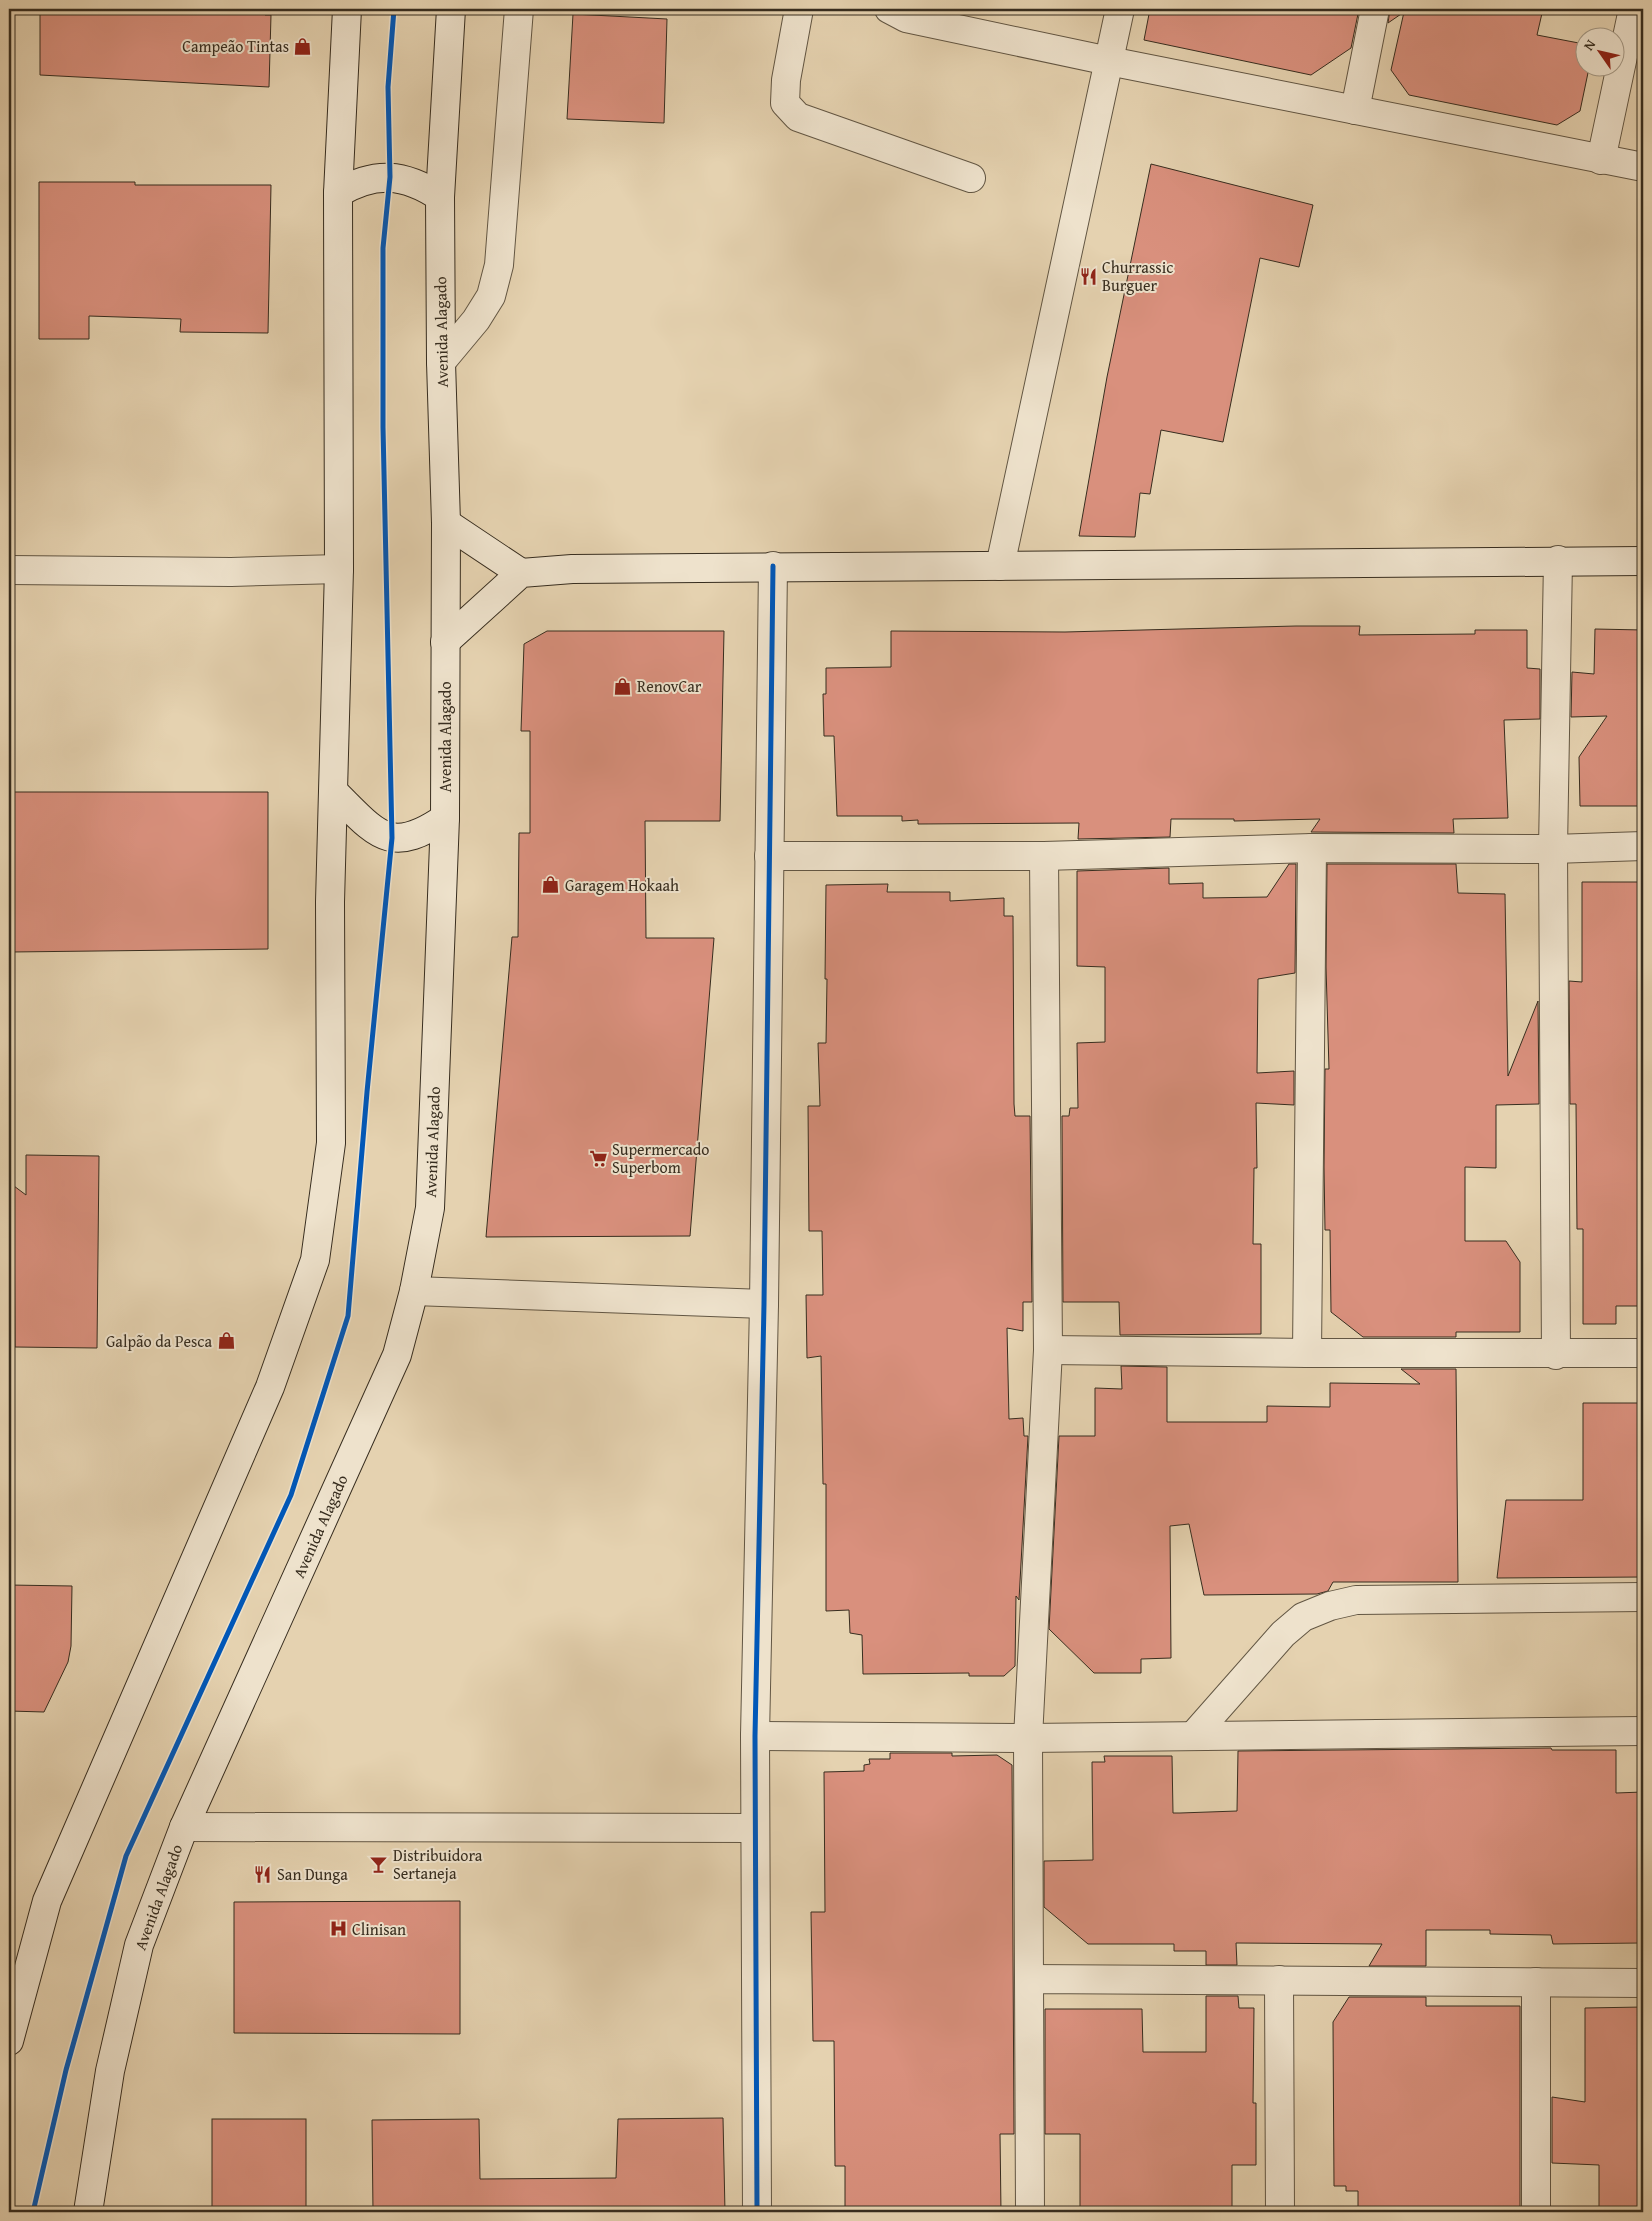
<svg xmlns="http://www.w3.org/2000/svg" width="1652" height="2221" font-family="'Gentium Book Plus',serif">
<rect width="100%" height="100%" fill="#e5d2b0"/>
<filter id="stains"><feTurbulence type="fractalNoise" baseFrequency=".004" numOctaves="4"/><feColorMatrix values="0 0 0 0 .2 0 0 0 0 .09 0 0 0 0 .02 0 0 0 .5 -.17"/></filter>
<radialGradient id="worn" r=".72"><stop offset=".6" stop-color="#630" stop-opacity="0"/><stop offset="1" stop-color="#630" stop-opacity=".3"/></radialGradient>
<g fill="#d9907d" stroke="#372d1f">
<path d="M40,9H265V15H271L269,87L40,75Z"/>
<path d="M1150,9H1359L1351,48L1311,75L1144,40Z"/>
<path d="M1390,9H1543L1537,35L1584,44V68H1589L1580,111L1557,125L1409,95L1391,70L1404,12L1388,23Z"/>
<path d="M573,14L667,19L664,123L567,119Z"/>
<path d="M1151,164L1313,205L1299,267L1260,258L1223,442L1161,430L1150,494L1140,493L1135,537L1079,536L1107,377Z"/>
<path d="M39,182H135V185H271L268,333L180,332L181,319L89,316V339H39Z"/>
<path d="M1296,626H1360L1359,635L1475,634V630H1527V668L1540,669V719L1504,720L1508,818L1453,819L1454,833L1311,832L1320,819L1234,821V819H1171L1170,837L1078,839L1079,823L918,824V820L902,821V816H837L834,736H824L823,694H826V668L891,667V631L1065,632Z"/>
<path d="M1595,629L1643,630V806H1580L1579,757L1607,716L1571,717L1572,672L1594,674Z"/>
<path d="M547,631H724L720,821H645L646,938H714L690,1236L486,1237L512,937H518L519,833H530V731H521L524,644Z"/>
<path d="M12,792H268V949L11,952Z"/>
<path d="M1289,864H1296L1295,973L1258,979L1257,1073L1294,1071V1105L1256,1103L1257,1168H1254L1253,1244H1261V1334L1120,1335L1119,1302H1063L1062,1116H1069L1070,1108H1078L1077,1043L1105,1042V967L1077,966V871L1169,868V884L1203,883V898L1267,897Z"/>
<path d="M1327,864H1456L1458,893L1505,894L1508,1076L1538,1001L1539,1104L1496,1105V1168L1465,1167V1241H1506L1520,1262V1332H1456V1337H1363L1331,1312L1330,1230H1325L1324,1167L1325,1069H1329L1326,967Z"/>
<path d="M1582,882H1643V1306H1616V1324H1583V1229H1577L1576,1104H1570L1569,981L1582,982Z"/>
<path d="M888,884L887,892H950V901L1004,898V916H1013L1014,1104L1015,1116H1030L1032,1302H1023V1331L1007,1328L1009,1419L1023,1418L1024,1436H1028L1019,1600L1016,1596L1015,1666L1004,1676H969V1673L863,1674L862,1635L850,1633L849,1610L826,1611V1484H823L821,1356L807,1358L806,1295H823L822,1231H809L808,1106H820L818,1043H826L827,979H825L826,885Z"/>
<path d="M26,1155L99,1156L97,1348L15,1347L14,1186L26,1195Z"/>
<path d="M1121,1366L1167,1367V1422H1267V1406L1330,1407V1383L1420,1384L1401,1369H1456L1458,1582H1333L1328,1591L1317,1594L1204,1595L1189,1524L1170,1526L1171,1658L1141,1659V1673H1094L1049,1629L1059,1436H1095V1388L1122,1389Z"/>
<path d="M1583,1403H1643V1577L1497,1578L1506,1500H1583Z"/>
<path d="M9,1585L72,1586L71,1646L68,1662L44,1712L9,1711Z"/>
<path d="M1551,1748L1552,1750H1616V1793L1643,1792V1877H1639L1640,1943L1553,1944L1551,1935L1490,1934V1930H1426V1966H1369L1382,1944L1236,1943L1237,1965H1206V1951H1174V1944H1088L1044,1907V1861L1093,1860L1092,1762H1105L1104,1756H1172L1173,1813H1180L1237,1811L1238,1751Z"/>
<path d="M890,1753H952V1756L997,1755L1012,1765L1014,2134H1000L1001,2212H845V2166H835L834,2041H813L811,1912H825L824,1772L864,1771V1765L870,1764L869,1759H890Z"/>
<path d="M460,1901V2034L234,2033V1902Z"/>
<path d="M1206,1996H1238L1239,2008H1254L1253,2103H1256V2165H1232V2212H1080V2134H1045V2009H1142L1143,2052H1206Z"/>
<path d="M1349,1997H1426V2006H1520V2212H1358V2191H1346V2186H1334L1333,2022Z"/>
<path d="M1643,2007V2212H1599V2165L1552,2163V2097L1585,2102V2008Z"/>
<path d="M723,2118L725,2212H373L372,2120L479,2119L480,2179L616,2178L618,2119Z"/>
<rect x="212" y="2119" width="94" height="93"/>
</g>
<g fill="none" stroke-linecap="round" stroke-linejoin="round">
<defs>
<g id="street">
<path d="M799,9L786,80L785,103L798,117L971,178"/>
<path d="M889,9L906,18L1109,61L1643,167"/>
<path d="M1355,110L1375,9"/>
<path d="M1601,160L1633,9"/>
<path d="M441,362L476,320L491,296L499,265L519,9"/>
<path d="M1000,566L1120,9"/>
<path d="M9,570L231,572L339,569"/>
<path d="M769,856H1044L1312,848L1553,849L1643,846"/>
<path d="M414,1291L764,1304"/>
<path d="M1048,1350L1307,1353H1643"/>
<path d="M1307,1353L1312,848"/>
<path d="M1556,1355L1553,849L1558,560"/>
<path d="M755,1736L1028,1738L1643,1731"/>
<path d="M1193,1736L1283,1634L1303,1617L1330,1606L1356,1600L1643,1597"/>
<path d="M184,1827L755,1828"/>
<path d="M1029,1979L1028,1738L1048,1350L1044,856"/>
<path d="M1279,1980L1280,2212"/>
<path d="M1536,1982V2212"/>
<path d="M757,2212L755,1736L764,1304L773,566"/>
<path d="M1030,2212L1029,1979L1643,1983"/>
</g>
<g id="secondary">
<path d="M338,193C375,171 404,173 440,197"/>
<path d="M446,523L521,573"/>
<path d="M445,642L521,573L572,569L1643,561"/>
<path d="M334,792C376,833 389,857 445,818"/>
<path d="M9,2041L47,1901L270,1387L315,1260L331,1143L330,902L339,569L338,193L347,9"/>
<path d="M88,2212L110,2071L139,1945L184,1827L397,1355L414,1291L430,1208L445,818L446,523L441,362L440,197L451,9"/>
</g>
</defs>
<use href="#street" stroke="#625643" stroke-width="30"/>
<use href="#secondary" stroke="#372d1f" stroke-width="30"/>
<use href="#street" stroke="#eee2cc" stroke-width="28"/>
<use href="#secondary" stroke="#eee2cc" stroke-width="28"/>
<defs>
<g id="cycleway">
<path d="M33,2212L66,2070L126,1856L291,1495L348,1316L367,1092L392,838L383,427V248L390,177L388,87L394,9"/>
<path d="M757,2212L755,1736L764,1304L773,566"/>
</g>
</defs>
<use href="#cycleway" stroke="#eee2cc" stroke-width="8"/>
<use href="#cycleway" stroke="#0057b8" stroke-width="5"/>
</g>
<defs>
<symbol id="shop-bare" viewBox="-9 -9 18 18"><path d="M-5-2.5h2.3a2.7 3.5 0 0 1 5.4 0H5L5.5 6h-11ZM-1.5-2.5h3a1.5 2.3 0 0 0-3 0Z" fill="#8f2418" stroke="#eee2cc" stroke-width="2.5" paint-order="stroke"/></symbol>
<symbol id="restaurant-bare" viewBox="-9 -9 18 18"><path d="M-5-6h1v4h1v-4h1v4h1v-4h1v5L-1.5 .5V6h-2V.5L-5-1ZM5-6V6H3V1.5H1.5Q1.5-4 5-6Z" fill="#8f2418" stroke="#eee2cc" stroke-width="2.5" paint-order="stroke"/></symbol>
<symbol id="supermarket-bare" viewBox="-9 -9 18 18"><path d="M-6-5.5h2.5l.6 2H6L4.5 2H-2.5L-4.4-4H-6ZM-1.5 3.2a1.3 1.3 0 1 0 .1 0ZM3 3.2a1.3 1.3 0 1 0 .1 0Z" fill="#8f2418" stroke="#eee2cc" stroke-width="2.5" paint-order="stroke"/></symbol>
<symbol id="bar-bare" viewBox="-9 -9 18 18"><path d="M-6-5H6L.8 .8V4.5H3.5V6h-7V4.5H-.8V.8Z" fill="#8f2418" stroke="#eee2cc" stroke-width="2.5" paint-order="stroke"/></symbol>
<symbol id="hospital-bare" viewBox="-9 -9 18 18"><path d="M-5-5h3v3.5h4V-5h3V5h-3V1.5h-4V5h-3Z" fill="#8f2418" stroke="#eee2cc" stroke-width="2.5" paint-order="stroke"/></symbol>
</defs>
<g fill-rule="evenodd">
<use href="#shop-bare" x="290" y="34" width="25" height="25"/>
<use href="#restaurant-bare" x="1076" y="264" width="25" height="25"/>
<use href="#shop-bare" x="610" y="674" width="25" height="25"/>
<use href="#shop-bare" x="538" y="872" width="25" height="25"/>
<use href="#supermarket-bare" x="586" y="1146" width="25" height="25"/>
<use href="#shop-bare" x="214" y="1328" width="25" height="25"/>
<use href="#bar-bare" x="366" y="1852" width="25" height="25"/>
<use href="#restaurant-bare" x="250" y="1862" width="25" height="25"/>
<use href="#hospital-bare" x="326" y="1916" width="25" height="25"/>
</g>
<g text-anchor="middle" stroke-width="4" stroke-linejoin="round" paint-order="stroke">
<g font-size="16" fill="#372d1f" stroke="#eee2cc" text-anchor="start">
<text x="289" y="52" text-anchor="end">Campeão Tintas</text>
<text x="1102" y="273">Churrassic<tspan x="1102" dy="18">Burguer</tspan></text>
<text x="637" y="692">RenovCar</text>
<text x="565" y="891">Garagem Hokaah</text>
<text x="612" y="1155">Supermercado<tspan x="612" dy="18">Superbom</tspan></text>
<text x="212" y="1347" text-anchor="end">Galpão da Pesca</text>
<text x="393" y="1861">Distribuidora<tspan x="393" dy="18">Sertaneja</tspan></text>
<text x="277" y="1880">San Dunga</text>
<text x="352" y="1935">Clinisan</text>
</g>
<g font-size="16" fill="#372d1f" stroke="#eee2cc">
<text transform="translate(441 332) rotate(-91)" y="6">Avenida Alagado</text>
<text transform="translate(445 737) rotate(-90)" y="6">Avenida Alagado</text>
<text transform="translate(432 1142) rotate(-88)" y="6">Avenida Alagado</text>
<text transform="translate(320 1526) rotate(-66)" y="6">Avenida Alagado</text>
<text transform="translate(158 1897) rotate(-70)" y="6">Avenida Alagado</text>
</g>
</g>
<rect width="1652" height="2221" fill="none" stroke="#e5d2b0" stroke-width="30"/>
<rect x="10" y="10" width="1632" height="2201" fill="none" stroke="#372d1f" stroke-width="2.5"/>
<rect x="15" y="15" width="1622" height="2191" fill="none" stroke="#372d1f"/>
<g transform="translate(1600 52) rotate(304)"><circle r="24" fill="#eee2cc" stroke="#a59a87"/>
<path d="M0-4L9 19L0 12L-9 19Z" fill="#8f2418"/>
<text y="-8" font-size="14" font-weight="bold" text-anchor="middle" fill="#372d1f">N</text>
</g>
<rect width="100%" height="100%" filter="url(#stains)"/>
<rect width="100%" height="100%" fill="url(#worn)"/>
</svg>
